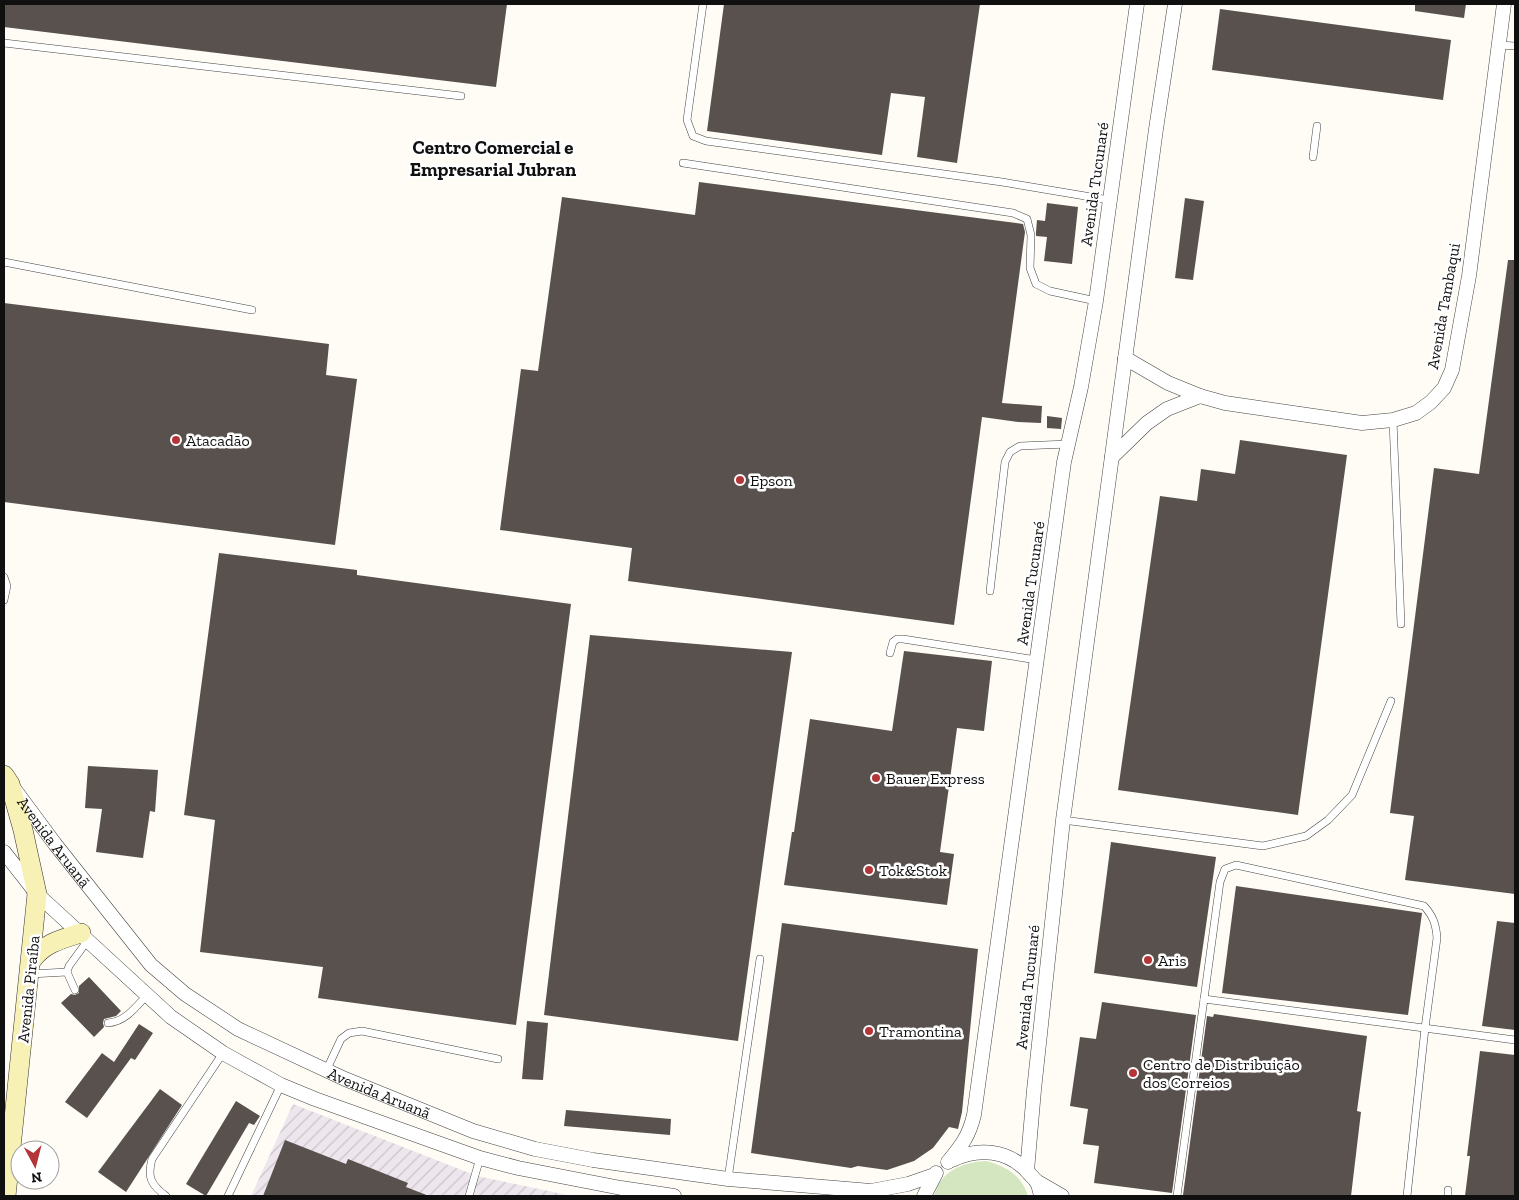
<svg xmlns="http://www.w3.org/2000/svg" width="1519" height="1200" font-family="'Zilla Slab',serif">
<defs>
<pattern id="industrial-furrows" width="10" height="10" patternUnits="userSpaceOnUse" patternTransform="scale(1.25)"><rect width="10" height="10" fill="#ede6ed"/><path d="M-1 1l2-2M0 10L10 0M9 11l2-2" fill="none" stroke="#cac4ca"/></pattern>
</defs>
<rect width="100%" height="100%" fill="#fefcf4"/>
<path fill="url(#industrial-furrows)" d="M293,1104L477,1176L572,1196H251Z"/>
<path fill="#d3e6c0" d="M986,1161C1005,1166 1022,1175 1028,1196H934C940,1171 963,1162 986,1161Z"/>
<g fill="#58514d">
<path d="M4,4H507L496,87L4,27Z"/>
<path d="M724,4H980L957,163L917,157L925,97L891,93L882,155L707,131Z"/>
<path d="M1415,4H1466L1464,18L1415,11Z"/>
<path d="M1220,9L1451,40L1443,100L1212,70Z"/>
<path d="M699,182L1023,224L1025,232L1002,403L1042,406L1041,423L1018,422L982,417L954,625L628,581L632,548L500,530L521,369L538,371L562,197L695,215Z"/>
<path d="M1185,198L1204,201L1193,280L1175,278Z"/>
<path d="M1047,203L1078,207L1072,264L1044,261L1047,237L1036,236V232L1037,220L1045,221Z"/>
<path d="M1508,260H1515V894L1405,880L1414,816L1390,813L1434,468L1479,474Z"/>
<path d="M4,303L329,344L326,375L357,379L335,545L4,502Z"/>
<path d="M1047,416L1062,418L1061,429L1047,428Z"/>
<path d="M1240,440L1347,455L1298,815L1118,790L1160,496L1197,501L1201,469L1235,474Z"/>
<path d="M219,553L357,570V575L571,604L516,1025L318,998L323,967L200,952L215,820L184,815Z"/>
<path d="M590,635L792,652L738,1041L544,1015Z"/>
<path d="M904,651L992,661L984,731L957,728L940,852L954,854L947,905L784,885L792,832H794L810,719L892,731Z"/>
<path d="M88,766L158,770L155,812L150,811L143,858L96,852L102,809L85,808Z"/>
<path d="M1111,842L1216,857L1197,987L1094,973Z"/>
<path d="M1236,886L1422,913L1408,1015L1222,993Z"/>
<path d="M1497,921L1515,923V1030L1482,1026Z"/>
<path d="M782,923L978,949L962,1112L958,1129L949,1127L933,1148L914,1161L887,1170L858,1166L851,1168L751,1153Z"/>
<path d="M89,977L121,1011L116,1016L104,1019L103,1023L104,1027L94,1037L61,1003L71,994L75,995L79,993V986Z"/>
<path d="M1102,1002L1196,1015L1172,1193L1094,1183L1099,1146L1083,1144L1088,1109L1070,1106L1080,1037L1096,1039Z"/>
<path d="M1214,1014L1367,1036L1357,1111L1361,1112L1351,1196H1195L1183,1195L1207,1016L1213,1017Z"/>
<path d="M527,1021L548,1023L543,1080L522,1079Z"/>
<path d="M139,1024L153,1033L135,1060L131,1058L87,1118L65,1102L102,1053L114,1062Z"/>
<path d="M1480,1051L1515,1055V1196H1465L1470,1156H1467Z"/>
<path d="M160,1089L182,1105L126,1192L98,1172Z"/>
<path d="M236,1101L260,1116L254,1125L249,1123L206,1196L186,1184Z"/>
<path d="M566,1110L671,1119L670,1135L564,1126Z"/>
<path d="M285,1140L346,1164L348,1159L408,1183L406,1187L429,1196H263Z"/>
</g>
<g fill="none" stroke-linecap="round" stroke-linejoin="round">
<defs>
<g id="lane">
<path d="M703,4L687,120L693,136L706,141L1002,182L1109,200"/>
<path d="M4,43L461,96"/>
<path d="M1499,45L1515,46"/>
<path d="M1313,157L1317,126"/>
<path d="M683,163L1013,213L1027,219L1031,235L1030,268L1036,284L1050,291L1096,301"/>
<path d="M4,262L252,310"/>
<path d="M1393,420L1401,624"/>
<path d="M4,577L7,586L4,600"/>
<path d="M990,591L1005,462L1010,452L1020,446L1068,444"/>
<path d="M890,653L893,642L897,639H903L1037,660"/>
<path d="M1063,820L1263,846L1306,836L1328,820L1352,795L1391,701"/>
<path d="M30,974L67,972"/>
<path d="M75,990L67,972L69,966L88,940"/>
<path d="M1204,999L1220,882L1225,869L1236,865L1424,906C1433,916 1436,924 1437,938L1425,1028L1407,1196"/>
<path d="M108,1023C125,1022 136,1007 147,995"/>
<path d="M326,1071L341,1039L349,1033L362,1031L498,1059"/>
<path d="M728,1179L760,959"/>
<path d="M166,1196C151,1185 147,1177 152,1159L223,1053"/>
<path d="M228,1196L281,1085"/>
<path d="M469,1196L480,1158"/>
<path d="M1177,1196L1204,999L1515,1040"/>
<path d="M1448,1196V1190"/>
</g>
<g id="street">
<path d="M1125,358L1168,383L1200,396L1225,403L1362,423L1393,420L1416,413L1431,402L1444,388L1452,370L1469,276L1504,4"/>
<path d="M1112,457L1147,423L1167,409L1200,396"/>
<path id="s1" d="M15,790L55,844L151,965L185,994L238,1029L345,1079L473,1131L535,1149L593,1160L728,1179L871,1191L908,1184L934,1175"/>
<path d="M4,852L37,894L171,1017L223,1053L281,1085L315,1099L480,1158L518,1168L621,1188L674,1196"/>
<path d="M952,1160C979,1147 1008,1150 1028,1172C1030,1175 1034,1178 1036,1181C1039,1185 1040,1192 1041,1196"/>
<path d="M948,1162C962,1145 969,1136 974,1115L1064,462L1081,387L1096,301L1137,4"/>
<path d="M1027,1171L1034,1090L1063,820L1156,129L1175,4"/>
<path d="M1036,1181L1062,1196"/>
<path d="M924,1196L936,1173"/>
</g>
<g id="secondary">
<path d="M4,775L10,784L23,830L37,894L6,1196"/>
<path d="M32,960C44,943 62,939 81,933"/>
</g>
</defs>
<use href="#lane" stroke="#434343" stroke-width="8"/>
<use href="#street" stroke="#434343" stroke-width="15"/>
<use href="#secondary" stroke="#323232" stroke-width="20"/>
<use href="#lane" stroke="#fff" stroke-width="7"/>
<use href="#street" stroke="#fff" stroke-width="14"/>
<use href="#secondary" stroke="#f7f1b6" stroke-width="19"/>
</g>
<g fill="#b33538" stroke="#fff" stroke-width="2">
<circle cx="176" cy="440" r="5"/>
<circle cx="740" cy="480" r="5"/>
<circle cx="876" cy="778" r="5"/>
<circle cx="869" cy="870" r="5"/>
<circle cx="1148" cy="960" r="5"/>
<circle cx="869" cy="1031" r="5"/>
<circle cx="1133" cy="1073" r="5"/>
</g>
<g text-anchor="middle" stroke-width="5" stroke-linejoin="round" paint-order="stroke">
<g font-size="16" fill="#101010" stroke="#fff">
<text transform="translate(1094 184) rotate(-82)" y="6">Avenida Tucunaré</text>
<text transform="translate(1443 306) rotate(-80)" y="6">Avenida Tambaqui</text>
<text transform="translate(1030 583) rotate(-82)" y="6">Avenida Tucunaré</text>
<text dy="6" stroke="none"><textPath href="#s1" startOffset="65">Avenida Aruanã</textPath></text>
<text transform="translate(1027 987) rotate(-84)" y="6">Avenida Tucunaré</text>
<text transform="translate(28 989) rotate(-84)" y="6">Avenida Piraíba</text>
<text dy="6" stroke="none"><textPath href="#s1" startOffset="485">Avenida Aruanã</textPath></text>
</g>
<g font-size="16" fill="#101010" stroke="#fff" text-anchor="start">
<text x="186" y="446">Atacadão</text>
<text x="750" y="486">Epson</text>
<text x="886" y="784">Bauer Express</text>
<text x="879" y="876">Tok&amp;Stok</text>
<text x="1158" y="966">Aris</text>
<text x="879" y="1037">Tramontina</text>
<text x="1143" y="1070">Centro de Distribuição<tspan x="1143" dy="18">dos Correios</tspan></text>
</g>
<g font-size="19" font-weight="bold" fill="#101010" stroke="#fff">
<text x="493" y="154">Centro Comercial e<tspan x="493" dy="22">Empresarial Jubran</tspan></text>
</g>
</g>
<rect width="1519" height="1200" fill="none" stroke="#101010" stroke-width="10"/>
<g transform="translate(35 1165) rotate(173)"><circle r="24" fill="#ffffff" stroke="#9f9f9f"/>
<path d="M0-4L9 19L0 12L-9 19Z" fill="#b33538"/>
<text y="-8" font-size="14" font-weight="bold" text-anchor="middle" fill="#101010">N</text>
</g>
</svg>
